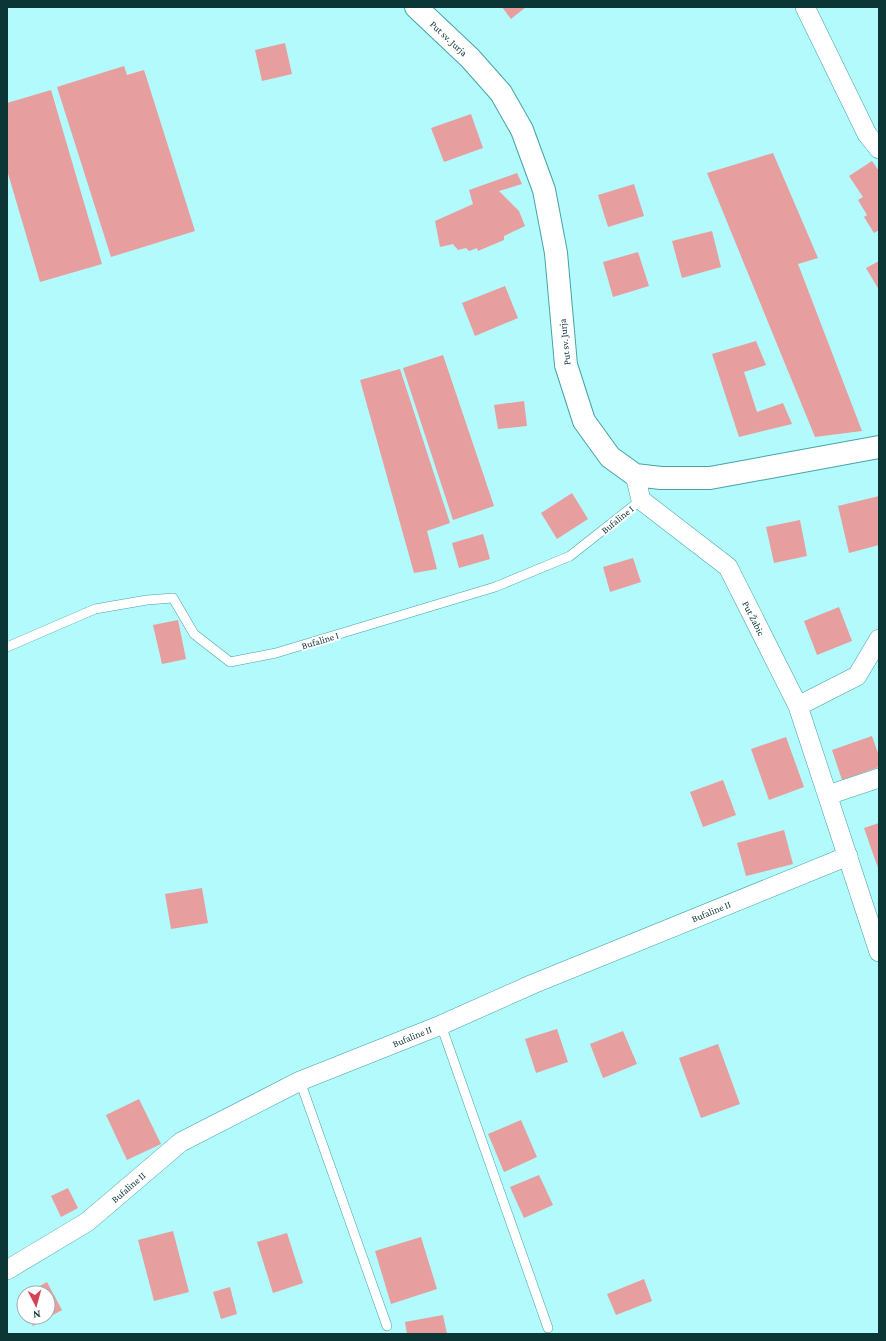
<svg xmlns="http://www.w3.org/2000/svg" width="886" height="1341" font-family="'Crimson Pro',serif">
<rect width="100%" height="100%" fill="#b3fafc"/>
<g fill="#e79e9f">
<path d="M502,7H526L511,19Z"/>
<path d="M285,43L292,74L262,81L255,50Z"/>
<path d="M124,66L127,75L144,70L195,231L111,257L57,87Z"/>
<path d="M51,90L102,264L40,282L7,170V103Z"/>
<path d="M471,114L483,148L444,162L431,128Z"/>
<path d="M773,153L818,258L798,264L862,431L815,437L707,173Z"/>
<path d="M872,161L879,171V230L874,233L864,217L867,215L858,200L863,197L849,176Z"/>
<path d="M517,173L522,184L499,191L519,211L525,226L504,236V240L478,251L477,248L469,251L466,248L458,250L453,244L440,247L435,221L473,204L469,190Z"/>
<path d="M634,184L644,216L608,227L598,195Z"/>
<path d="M712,231L721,267L682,278L672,241Z"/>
<path d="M638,252L649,286L613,297L603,262Z"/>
<path d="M879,261V290L866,268Z"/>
<path d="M505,286L518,318L475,336L462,303Z"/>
<path d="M756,341L766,365L744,372L757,412L783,403L792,424L739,437L712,354Z"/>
<path d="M443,355L494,506L453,520L403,368Z"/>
<path d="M400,369L450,523L427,531L437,569L414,573L360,380Z"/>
<path d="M524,401L527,426L498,429L494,405Z"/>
<path d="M572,493L588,519L557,539L541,513Z"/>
<path d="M879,496V545L849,553L838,506Z"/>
<path d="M800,520L807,556L774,563L766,527Z"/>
<path d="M483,534L490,559L459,568L452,543Z"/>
<path d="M633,558L641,582L610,592L603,567Z"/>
<path d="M839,607L852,641L817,655L804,621Z"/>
<path d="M178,620L186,659L162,664L153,625Z"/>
<path d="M872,736L879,756V767L842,780L832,750Z"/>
<path d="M786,737L804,787L769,800L751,749Z"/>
<path d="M723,780L736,815L703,827L690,792Z"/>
<path d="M879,823V871L864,828Z"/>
<path d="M784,830L793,864L746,876L737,843Z"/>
<path d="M202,888L208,923L171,929L165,894Z"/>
<path d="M557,1029L568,1062L536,1073L525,1039Z"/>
<path d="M623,1031L637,1064L603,1078L590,1044Z"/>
<path d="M718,1044L740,1104L701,1118L679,1058Z"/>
<path d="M139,1099L161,1144L127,1160L106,1115Z"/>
<path d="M521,1120L537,1157L504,1172L488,1134Z"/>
<path d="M539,1175L553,1205L524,1218L510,1187Z"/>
<path d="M68,1188L78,1208L61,1217L51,1196Z"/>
<path d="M173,1231L189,1292L154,1301L138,1240Z"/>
<path d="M287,1233L303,1283L273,1293L257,1242Z"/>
<path d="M421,1237L437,1289L391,1304L375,1251Z"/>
<path d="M644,1279L652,1301L616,1315L607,1294Z"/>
<path d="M47,1282L62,1310L33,1326L28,1317H48V1293H27Z"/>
<path d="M230,1287L237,1314L221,1319L213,1292Z"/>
<path d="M24,1295V1309L18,1298Z"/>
<path d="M443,1315L447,1334H407L405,1322Z"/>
</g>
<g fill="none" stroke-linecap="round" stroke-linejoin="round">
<defs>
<g id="lane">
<path d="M7,647L95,609L147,600L173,598L194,634L230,662L276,653L495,587L570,556L641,500"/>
<path d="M441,1025L548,1328"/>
<path d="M300,1081L387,1326"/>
</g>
<g id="street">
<path d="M805,7L867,134L879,149"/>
<path d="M635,475L641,500L728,567L798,706L879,952"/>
<path d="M798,706L857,676L879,639"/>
<path d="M828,795L879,778"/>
<path d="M7,1270L87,1222L181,1142L300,1081L441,1025L533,984L848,856"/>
</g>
<path id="secondary" d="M416,7L470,58L501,93L522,130L544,190L556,253L566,365L584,421L610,457L635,475L661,478H710L879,447"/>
</defs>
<use href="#lane" stroke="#45a3a6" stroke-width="10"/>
<use href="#street" stroke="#45a3a6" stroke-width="20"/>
<use href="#secondary" stroke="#45a3a6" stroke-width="24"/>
<use href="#lane" stroke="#fff" stroke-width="9"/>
<use href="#street" stroke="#fff" stroke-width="19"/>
<use href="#secondary" stroke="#fff" stroke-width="22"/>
</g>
<g text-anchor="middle" stroke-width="4" stroke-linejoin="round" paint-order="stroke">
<g font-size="10" fill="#0c3536" stroke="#fff">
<text transform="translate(449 38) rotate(43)" y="4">Put sv. Jurja</text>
<text transform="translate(564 342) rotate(-96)" y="4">Put sv. Jurja</text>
<text transform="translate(617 519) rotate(-39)" y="4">Bufaline I</text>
<text transform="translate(754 618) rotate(63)" y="4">Put Žabic</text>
<text transform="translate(320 640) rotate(-17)" y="4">Bufaline I</text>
<text transform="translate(711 911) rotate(-22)" y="4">Bufaline II</text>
<text transform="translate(412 1036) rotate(-22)" y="4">Bufaline II</text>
<text transform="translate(128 1187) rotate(-41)" y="4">Bufaline II</text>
</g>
</g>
<rect width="886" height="1341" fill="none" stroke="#0c3536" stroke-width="16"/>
<g transform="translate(36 1305) rotate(174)"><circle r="19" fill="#ffffff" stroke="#9eaeaf"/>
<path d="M0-3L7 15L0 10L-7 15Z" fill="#d44454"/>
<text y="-6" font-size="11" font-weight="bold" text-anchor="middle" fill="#0c3536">N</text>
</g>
</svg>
